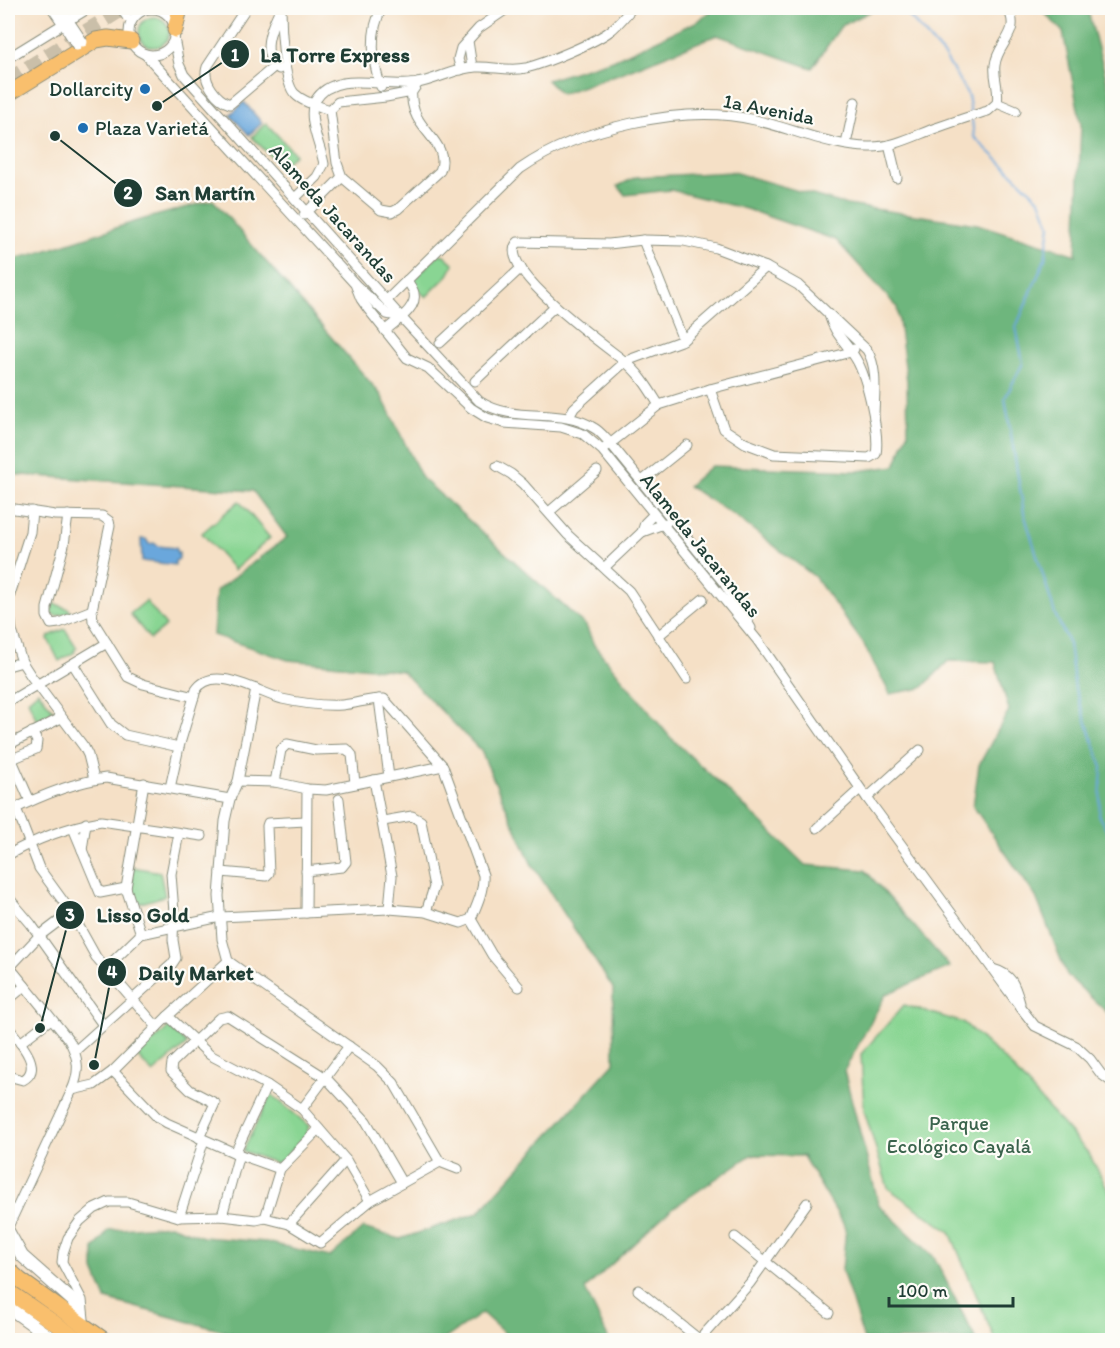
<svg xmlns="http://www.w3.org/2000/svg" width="1120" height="1348" font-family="Itim,sans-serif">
<rect width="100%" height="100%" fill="#fdfcf7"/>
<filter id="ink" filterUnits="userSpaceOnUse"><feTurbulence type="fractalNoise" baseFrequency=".0167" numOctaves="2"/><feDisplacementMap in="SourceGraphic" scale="12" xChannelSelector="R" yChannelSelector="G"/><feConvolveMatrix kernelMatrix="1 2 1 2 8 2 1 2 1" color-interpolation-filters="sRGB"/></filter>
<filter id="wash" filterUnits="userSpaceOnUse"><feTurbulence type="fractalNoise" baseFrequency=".008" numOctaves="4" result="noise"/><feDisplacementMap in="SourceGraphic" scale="24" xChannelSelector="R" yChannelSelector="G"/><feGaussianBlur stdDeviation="1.35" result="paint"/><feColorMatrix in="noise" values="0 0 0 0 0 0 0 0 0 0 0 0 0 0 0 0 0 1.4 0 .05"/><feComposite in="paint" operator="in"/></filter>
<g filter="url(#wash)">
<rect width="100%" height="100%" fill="#f5e0c6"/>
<g fill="#89d593" stroke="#548964" stroke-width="1.5">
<circle cx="154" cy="32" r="15"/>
<path d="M266,123L295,154L281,167L252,137Z"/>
<path d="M439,254L444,255L454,264L448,275L426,297L415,287L416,285L412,281Z"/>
<path d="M239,501L270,538L234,570L202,533Z"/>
<path d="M146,601L166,626L150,639L130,614Z"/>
<path d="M53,603L69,609V611L72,612L56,616L51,613Z"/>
<path d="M65,629L77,648L74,650L75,652L59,661L48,639L49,636Z"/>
<path d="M38,691L53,710L38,723L28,700Z"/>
<path d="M132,867L160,872L165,896L138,904L132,886Z"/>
<path d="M904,1005L964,1023L1008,1063L1089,1154L1112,1197V1340H995L950,1232L888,1188L864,1110L861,1054Z"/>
<path d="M169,1027L187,1044L153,1073L137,1056Z"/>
<path d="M271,1094L309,1126L306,1135L278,1164L243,1151Z"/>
</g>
<g fill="#6eb67d" stroke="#467a58" stroke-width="1.5">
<path d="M715,8H877L841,26L812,68L717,35L621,73L561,94L547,80L613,60L698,21Z"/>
<path d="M1040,8H1087L1112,99V1017L1067,975L1036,897L973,806L979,765L1009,710L995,662L948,661L922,688L890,694L863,643L815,577L735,516L688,486L711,466L858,471L895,466L908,433L907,381L897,307L836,240L746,209L671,190L625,195L618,186L636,177L733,172L847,205L977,224L1076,255L1081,124L1063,32Z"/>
<path d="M213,200L381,395L422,478L586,626L594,645L670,737L760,821L805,865L865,870L950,967L886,994L844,1071L879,1205L934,1257L976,1340H864L842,1270L846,1228L803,1156L751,1155L670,1210L585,1289L609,1340H512L482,1313L443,1340H256L106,1299L94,1270V1249L109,1230L170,1225L203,1237L266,1242L330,1257L363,1228L400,1239L478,1213L614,1063L613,988L531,863L481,751L402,671L288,660L213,635L216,591L287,537L253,491L8,474V260L35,254L137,221Z"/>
</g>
<g fill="#6ba7dc" stroke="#457288" stroke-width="1.5">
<path d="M244,102L262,123L249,135L230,115Z"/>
<path d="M141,539H146L149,544L154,543L158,546L176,548L177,554L179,553V559L175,561V565L142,561Z"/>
</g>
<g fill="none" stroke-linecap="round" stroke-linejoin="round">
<g stroke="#6ba7dc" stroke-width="2">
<path d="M902,8L945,57L968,95L971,114"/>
<path d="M972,120L974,137L1040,200L1050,226L1045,259L1016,327L1023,363L1005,398L1024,513L1055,614L1069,644L1075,689L1102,767L1099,817L1112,839"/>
</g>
</g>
</g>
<g filter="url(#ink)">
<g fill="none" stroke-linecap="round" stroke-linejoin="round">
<path stroke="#cabfa9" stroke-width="15" stroke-dasharray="15 8" stroke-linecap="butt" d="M8,80L124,8"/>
<defs>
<g id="minor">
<path d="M52,8L65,27"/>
<path d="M61,8L71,24"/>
<path d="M246,8L207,67C202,81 217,100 230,104L275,66"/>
<path d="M281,8C281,25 283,83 295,94C304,103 319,106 330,110"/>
<circle cx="152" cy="32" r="23"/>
<path d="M174,38L179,64L184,75L401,317L479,401C516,425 559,406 594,428C600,431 606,439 611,444L724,583L751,628"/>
<path d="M468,41L472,67"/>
<path d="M145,54L355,284L361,299L368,309L407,358L428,368L471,408L487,418L504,423L561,427L583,434L602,450L758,641L867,798L1021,1008L1035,1026L1076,1046L1090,1059L1101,1074L1112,1082"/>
<path d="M8,58L89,8"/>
<path d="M279,69C259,54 271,28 279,11"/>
<path d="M461,70L458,59L461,48L479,28L508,8"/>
<path d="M411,84C412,96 411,106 417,117C426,135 449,148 440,171L398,209L392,212L381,210L342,177L337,163L330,110L338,102L386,97L412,92L418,83"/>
<path d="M381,87C372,62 369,31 382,8"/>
<path d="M997,103L1016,111"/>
<path d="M846,144L855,102"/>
<path d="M889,145L897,178"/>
<path d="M295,198L317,177L324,164C321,147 306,117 315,101C335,67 387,90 418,83C438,79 456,68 476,67C494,66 507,72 526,68C546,63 594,43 610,31C618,25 625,16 632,8"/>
<path d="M304,215L342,177"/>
<path d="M643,240L683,340"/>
<path d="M357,286L387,314L401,317"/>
<path d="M387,300L520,169C579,128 684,103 755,120C790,128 836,148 871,147C894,147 914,136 936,128C953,122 970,116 988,111L997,103C1000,90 993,78 995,65C997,43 1023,32 1007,8"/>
<path d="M385,331C394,322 418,309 414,293C413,289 409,284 407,280"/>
<path d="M440,343L521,268"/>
<path d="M475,381L555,306"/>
<path d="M710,389L724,429L745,443L774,454L869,458L876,454C880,433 867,377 856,359C846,342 835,335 829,315"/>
<path d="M659,405C649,389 639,372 624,361C607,347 492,266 518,242L609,244L643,240L684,241L716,248L766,267L798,285L867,350C879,370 874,396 874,418"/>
<path d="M569,417L574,408L626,361L683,340L766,267"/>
<path d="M606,447L659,405L710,389L851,352L854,349"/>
<path d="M497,466L511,474L523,484L568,535L629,591L687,679"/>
<path d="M642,481L687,445"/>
<path d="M8,508L55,515L102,516L109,521L110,525L92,610L93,621L128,677L143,684L194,697"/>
<path d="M32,511L30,532L8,601L12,631L22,662L31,676L84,747L88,755L94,779"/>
<path d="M549,512L597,471"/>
<path d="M68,515L64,545L47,608V616L51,624L59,623L92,610"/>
<path d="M642,532L645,523L653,515"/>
<path d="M605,567L642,532L666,523"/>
<path d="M658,636L703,599"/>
<path d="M73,664L111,724L125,735L179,747"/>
<path d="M8,666L22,662"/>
<path d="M256,689L238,781L230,799L225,821L219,896L222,939L228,961L377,1066L394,1083L440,1162L458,1169"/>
<path d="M379,699L389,777"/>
<path d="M8,702L107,643"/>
<path d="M8,745L61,718"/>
<path d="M8,751L30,801"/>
<path d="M12,759L36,749L37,741L32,732"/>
<path d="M374,780L392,876L389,909"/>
<path d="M238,781L275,782L307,789L326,790L443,766"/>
<path d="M275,782L281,750L287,744L316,750L347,749L352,755L355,783"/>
<path d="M867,798L920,750"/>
<path d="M16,808L39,868L71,912L96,957L157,1027"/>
<path d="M8,812C38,797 72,782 106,778L230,799"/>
<path d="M383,821L412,816L421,821L434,887L426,912"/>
<path d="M73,828L100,893L126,888"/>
<path d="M817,828L860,789"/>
<path d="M82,850L86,823"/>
<path d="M8,855C33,840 71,826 101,821L202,836"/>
<path d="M306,871L342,867L346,862L339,799"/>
<path d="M221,872L266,876L269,873L267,826L268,823L306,821"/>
<path d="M8,897L31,924L103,1025"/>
<path d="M306,913L307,789"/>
<path d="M471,919L492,955L519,987"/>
<path d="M141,934L126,888L144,783"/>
<path d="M8,965L69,1040C79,1058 80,1072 72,1090L8,1227"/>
<path d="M10,967L38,937L71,912"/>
<path d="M106,968L141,934L220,917L389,909L426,912L461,923L471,919C477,905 484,890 483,875L443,766L384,699C371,698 356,704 342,705C323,706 300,703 282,699C259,693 213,663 196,690L179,747L170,788"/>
<path d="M993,969C1012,974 1015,985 1020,1003"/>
<path d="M8,1000L25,986"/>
<path d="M168,1016L210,1055L267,1085L302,1109L346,1160L370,1201"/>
<path d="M8,1027C18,1040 45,1068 23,1080L8,1076"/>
<path d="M20,1043L51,1019"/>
<path d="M75,1051L172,964L176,958L173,940L174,912L171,874L179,833"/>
<path d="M113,1071L157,1117L167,1123L235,1153L280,1169"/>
<path d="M72,1090L94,1085L113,1071L168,1016L228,961"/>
<path d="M302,1109L349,1046"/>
<path d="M199,1138L215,1103L190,1090L171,1071L172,1063L219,1018L228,1016L326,1078L366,1121L402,1183"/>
<path d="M235,1153L267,1085"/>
<path d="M222,1216L239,1154"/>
<path d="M179,1217L204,1140"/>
<path d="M265,1218L280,1169L319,1129"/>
<path d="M289,1224L346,1160"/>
<path d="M735,1237L829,1313"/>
<path d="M638,1290L700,1340"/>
<path d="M84,1319L82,1300L62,1262L63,1253L68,1238L80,1221L94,1209L109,1202H128L179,1217L222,1216L256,1220L265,1218L289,1224L320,1243L370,1201L440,1162"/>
<path d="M699,1340L750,1283L807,1203"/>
</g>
<g id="tertiary">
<path d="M8,1231L22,1256L73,1301L84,1325"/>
<path d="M8,1307L54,1340"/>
</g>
<g id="primary">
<path d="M175,30L180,8"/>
<path d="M8,94L96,40L108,38L131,41"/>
<path d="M8,1269L20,1280L104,1340"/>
<path d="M8,1291L79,1340"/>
</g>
</defs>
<use href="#minor" stroke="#8a8e7d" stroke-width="11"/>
<use href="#tertiary" stroke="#8a8e7d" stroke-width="14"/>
<use href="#primary" stroke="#8a8e7d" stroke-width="17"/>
<use href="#minor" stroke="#fff" stroke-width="9"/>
<use href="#tertiary" stroke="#fff" stroke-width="12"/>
<use href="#primary" stroke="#f9bf6d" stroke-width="15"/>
<defs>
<g id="minor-bridge">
<path d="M121,8L127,17"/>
<path d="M71,24L83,42"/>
<path d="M65,27L77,46"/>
</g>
</defs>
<use href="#minor-bridge" stroke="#8a8e7d" stroke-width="11" stroke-linecap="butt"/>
<use href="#minor-bridge" stroke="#fff" stroke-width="9"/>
</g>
</g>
<g fill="#1f6fb2" stroke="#fdfcf7" stroke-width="2">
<circle cx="145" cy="89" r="6"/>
<circle cx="83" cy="128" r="6"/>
</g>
<g text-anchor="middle" stroke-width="4.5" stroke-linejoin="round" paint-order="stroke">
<g font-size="20" fill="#1f3d34" stroke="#fdfcf7" text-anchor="end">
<text x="133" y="96">Dollarcity</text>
<text x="95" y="135" text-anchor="start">Plaza Varietá</text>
</g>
<g font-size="20" fill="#1f3d34" stroke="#fdfcf7">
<text transform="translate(769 109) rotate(11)" y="7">1a Avenida</text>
<text transform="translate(333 213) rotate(48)" y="7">Alameda Jacarandas</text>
<text transform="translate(701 545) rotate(51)" y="7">Alameda Jacarandas</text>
</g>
<g font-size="20" fill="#3a634c" stroke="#fdfcf7">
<text x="959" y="1130">Parque<tspan x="959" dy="23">Ecológico Cayalá</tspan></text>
</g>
</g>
<path fill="none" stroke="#1f3d34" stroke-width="2" d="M157 106L235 54M55 136L128 193M40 1028L70 915M94 1065L112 972"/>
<g fill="#1f3d34" stroke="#fdfcf7" stroke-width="2">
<circle cx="157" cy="106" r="6"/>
<circle cx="55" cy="136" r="6"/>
<circle cx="40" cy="1028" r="6"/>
<circle cx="94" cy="1065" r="6"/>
<circle cx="235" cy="54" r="15"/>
<circle cx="128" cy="193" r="15"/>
<circle cx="70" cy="915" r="15"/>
<circle cx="112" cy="972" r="15"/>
</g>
<g font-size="18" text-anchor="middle" font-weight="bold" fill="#fff">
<text x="235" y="61">1</text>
<text x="128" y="199">2</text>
<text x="70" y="921">3</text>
<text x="112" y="978">4</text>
</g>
<g font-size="21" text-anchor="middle" font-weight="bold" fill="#1f3d34" stroke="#fdfcf7" stroke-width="4.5" stroke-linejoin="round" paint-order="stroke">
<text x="335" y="62">La Torre Express</text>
<text x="205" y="200">San Martín</text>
<text x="143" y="922">Lisso Gold</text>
<text x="196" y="980">Daily Market</text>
</g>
<rect width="1120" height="1348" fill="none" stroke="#fdfcf7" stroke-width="30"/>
<path d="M889 1297v9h124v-9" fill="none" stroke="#1f3d34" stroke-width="3"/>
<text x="898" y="1297" font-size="18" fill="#1f3d34" stroke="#fdfcf7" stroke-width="4.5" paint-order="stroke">100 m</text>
</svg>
